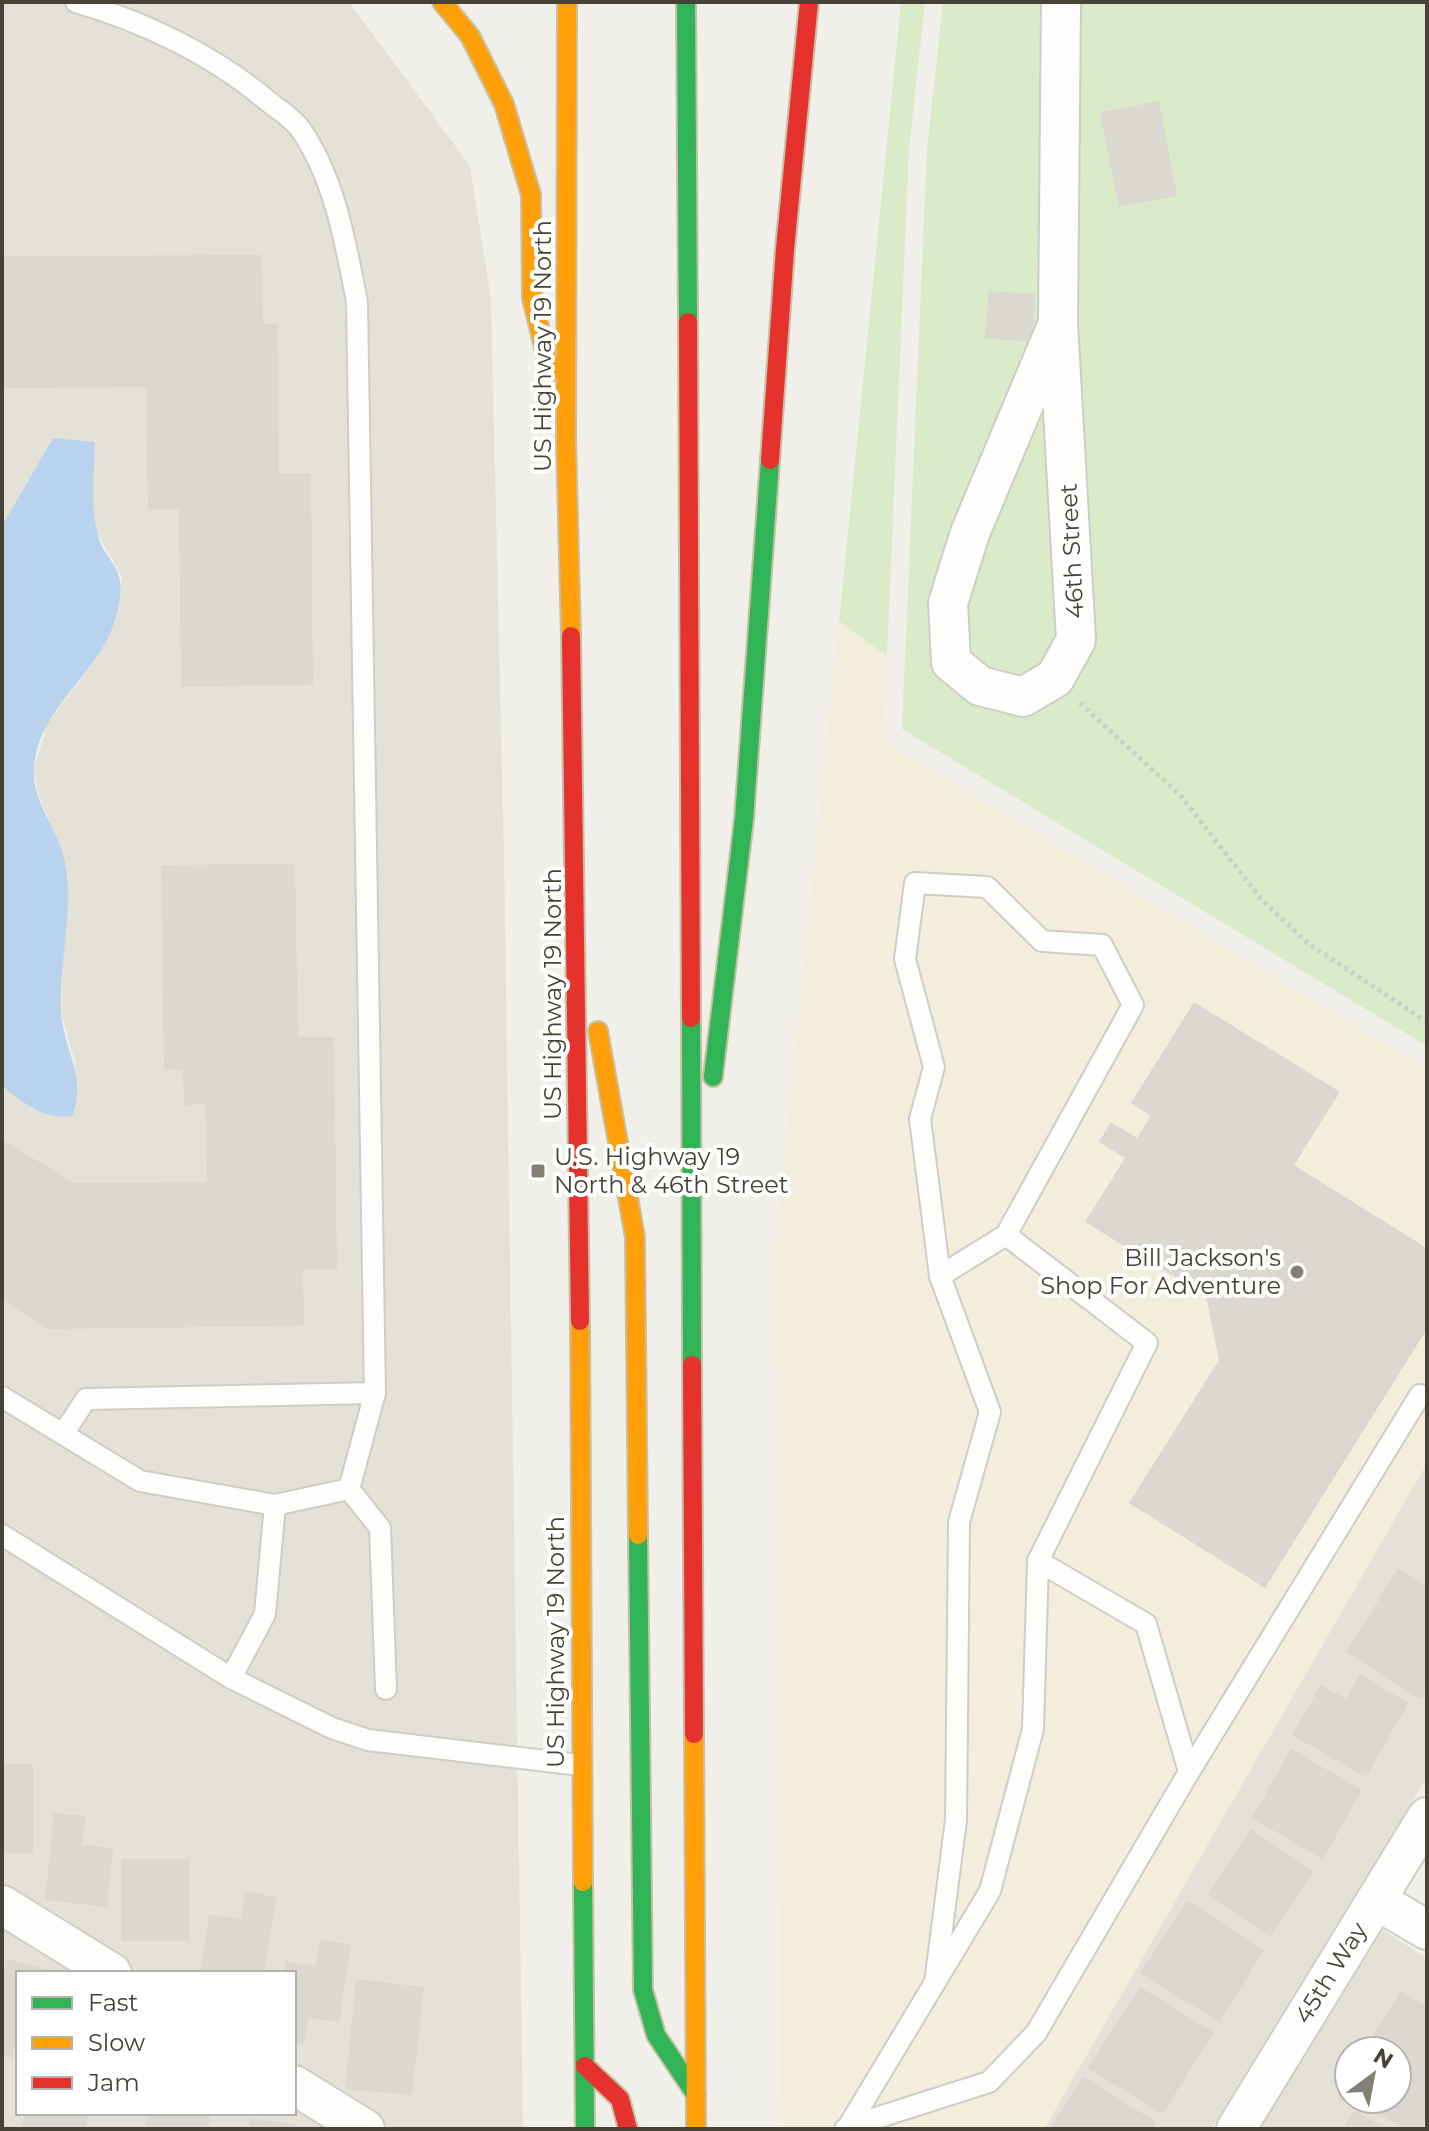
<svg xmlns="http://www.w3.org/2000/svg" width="1429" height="2131" font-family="Montserrat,sans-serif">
<rect width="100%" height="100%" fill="#f0efe9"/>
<g fill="#e4e2d6" fill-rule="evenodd">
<path d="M2,2H349L470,166L491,300L504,857L523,2129H2V1086L32,1109L76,1065L61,1013L66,864L38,793L34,769L48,722L89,668L116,620L122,577L96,531L93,500L53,438L2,526ZM18,1973H294V2113H18Z"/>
<path d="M1427,1463V1777L1211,2129H1044Z"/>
<path d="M1383,1930L1427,1958V2129H1260ZM1349,2051H1397V2099H1349Z"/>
</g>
<path fill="#f3eddc" d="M839,621L887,656L883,730L891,746L1427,1069V1463L1044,2129H781L775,1252Z"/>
<g fill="#d9ebc9">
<path d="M901,2H925L909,149L887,656L839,621Z"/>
<path d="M943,2H1427V1046L902,729L927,149Z"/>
</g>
<path fill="#b9d3ef" d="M53,438L95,442C94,470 91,499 96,527C102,567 132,560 116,617C101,673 36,709 34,770C32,803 61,833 66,867C73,915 59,963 61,1011C63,1050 88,1078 72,1116C43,1120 24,1103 2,1086V526Z"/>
<g fill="#dad8d1">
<path d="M1159,101L1177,196L1119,207L1100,112Z"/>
<path d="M262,255L263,324H278L279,473H311L313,685L181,687L179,510H148L146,387L2,388V256Z"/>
<path d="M989,291L1035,294L1032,342L985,338Z"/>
<path d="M295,864L298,1037H334L337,1270H303L304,1326L49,1329L2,1300V1140L75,1183L207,1182L206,1104L184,1105L183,1070H164L161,865Z"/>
<path d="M1194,1002L1340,1092L1294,1165L1427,1248V1329L1265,1588L1129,1503L1219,1360L1206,1296L1085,1222L1125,1158L1099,1142L1111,1122L1137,1138L1151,1116L1131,1103Z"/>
<path d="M1398,1569L1427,1587V1687L1420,1699L1346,1652Z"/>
<path d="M1360,1674L1408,1703L1366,1777L1292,1735L1321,1685L1346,1699Z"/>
<path d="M1291,1749L1362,1790L1323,1859L1252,1818Z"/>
<rect x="2" y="1764" width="31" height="90"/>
<path d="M54,1813L85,1816L82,1845L113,1848L107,1907L45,1900Z"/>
<path d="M1251,1829L1314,1871L1270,1937L1207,1894Z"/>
<rect x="121" y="1859" width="68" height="82"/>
<path d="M245,1891L276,1897L264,1973H200L209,1914L241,1919Z"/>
<path d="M1187,1900L1264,1950L1219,2022L1140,1973Z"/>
<path d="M320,1940L351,1944L339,2022L308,2018L304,2044L294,2042V1973H284L286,1961L316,1966Z"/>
<path d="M8,1959L57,1972L18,1973V2038L12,2058L2,2055V1980Z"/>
<path d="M356,1979L424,1987L412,2095L345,2089Z"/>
<path d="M1140,1987L1214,2033L1162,2114L1088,2068Z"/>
<path d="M1401,1991L1427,2007V2119L1420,2129H1404L1356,2099H1397V2051H1363Z"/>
<path d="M1083,2076L1156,2122L1152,2129H1050Z"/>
<path d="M1355,2110L1386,2129H1343Z"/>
<path d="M24,2113H89L86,2129H22Z"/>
<path d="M148,2113H211L208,2129H145Z"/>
<path d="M250,2118L296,2125V2129H249Z"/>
</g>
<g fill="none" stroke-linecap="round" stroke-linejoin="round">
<defs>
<g id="lane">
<path d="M76,2C147,23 212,54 269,102C279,110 294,119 301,130C335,179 346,245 357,302L375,1393L349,1489L275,1505"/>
<path d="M940,1276L920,1119L934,1067L905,959L915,883L987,887L1042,941L1102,945L1133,1005L1006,1235"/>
<path d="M2,1397L140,1481L275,1505L265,1614L231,1678"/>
<path d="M63,1434L86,1399L375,1393"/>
<path d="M349,1489L380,1528L386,1689"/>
<path d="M2,1535L231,1678L332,1728L368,1740L580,1765"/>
<path d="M1189,1772L1420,1395"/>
<path d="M848,2127L989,2082L1036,2033L1189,1772L1146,1624L1038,1561"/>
<path d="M845,2129L848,2127L990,1891L1033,1729L1038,1561L1147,1343L1006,1235L940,1276L990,1412L959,1522L956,1820L935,1983"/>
</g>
<g id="street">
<path d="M1058,323L970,533L948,603L951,662L980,686L1023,697L1055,678L1076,640L1058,323L1061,2"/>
<path d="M1376,1900L1427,1930"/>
<path d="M2,1905L112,1973"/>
<path d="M294,2085L365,2129"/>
<path d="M1236,2129L1427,1817"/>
</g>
<g id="fast">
<path d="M686,2L688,322"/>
<path d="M691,1018L692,1365"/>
<path d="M713,1077L744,819L770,460"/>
<path d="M638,1535L643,1990L656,2035L696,2095"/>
<path d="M583,1882L585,2129"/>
</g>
<g id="slow">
<path d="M442,2L470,36L504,104L531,195L532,298L550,372"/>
<path d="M567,2L566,440L571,636"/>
<path d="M598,1031L635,1237L638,1535"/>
<path d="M580,1321L583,1882"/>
<path d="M694,1734L696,2129"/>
</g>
<g id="jam">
<path d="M688,322L691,1018"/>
<path d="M770,460L785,249L809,2"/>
<path d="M571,636L580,1321"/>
<path d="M692,1365L694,1734"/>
<path d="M585,2066L620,2099L628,2129"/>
</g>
</defs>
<use href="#lane" stroke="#cecdc7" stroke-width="24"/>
<use href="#street" stroke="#cecdc7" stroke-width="42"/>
<use href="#fast" stroke="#c8c0a4" stroke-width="22"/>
<use href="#slow" stroke="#c8c0a4" stroke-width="22"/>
<use href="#jam" stroke="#c8c0a4" stroke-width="22"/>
<path stroke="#d1cfca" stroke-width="5" stroke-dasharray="4 4" stroke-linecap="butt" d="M1080,703L1181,796L1261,899L1309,944L1427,1022"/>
<use href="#lane" stroke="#fdfdfc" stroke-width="20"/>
<use href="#street" stroke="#fdfdfc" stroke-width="38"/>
<use href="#fast" stroke="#30b455" stroke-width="18"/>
<use href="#slow" stroke="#ff9f0a" stroke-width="18"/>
<use href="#jam" stroke="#e5322d" stroke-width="18"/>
</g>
<g fill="#827f74" stroke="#fff" stroke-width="3">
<rect x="530" y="1163" width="16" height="16" rx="4"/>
<circle cx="1297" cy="1272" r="8"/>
</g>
<g text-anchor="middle" stroke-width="8" stroke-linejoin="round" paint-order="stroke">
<g font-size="24" fill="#464235" stroke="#fff">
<text transform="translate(543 346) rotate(-90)" y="8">US Highway 19 North</text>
<text transform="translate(1072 551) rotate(-93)" y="8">46th Street</text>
<text transform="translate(553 994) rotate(-90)" y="8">US Highway 19 North</text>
<text transform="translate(556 1642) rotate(-90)" y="8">US Highway 19 North</text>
<text transform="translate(1331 1973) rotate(-58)" y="8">45th Way</text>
</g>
<g font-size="24" fill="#464235" stroke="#fff" text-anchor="start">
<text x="554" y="1165">U.S. Highway 19<tspan x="554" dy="28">North &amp; 46th Street</tspan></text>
<text x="1281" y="1266" text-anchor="end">Bill Jackson's<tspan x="1281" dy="28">Shop For Adventure</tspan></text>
</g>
</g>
<rect width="1429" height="2131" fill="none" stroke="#464235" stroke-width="8"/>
<rect x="16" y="1971" width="280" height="144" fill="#ffffff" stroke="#b5b3ae" stroke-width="2"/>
<rect x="32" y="1997" width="40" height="12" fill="#30b455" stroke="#b5b3ae" stroke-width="2"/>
<text x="88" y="2011" font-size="24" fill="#464235">Fast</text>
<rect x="32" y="2037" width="40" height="12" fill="#ff9f0a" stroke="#b5b3ae" stroke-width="2"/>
<text x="88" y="2051" font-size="24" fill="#464235">Slow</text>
<rect x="32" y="2077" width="40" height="12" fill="#e5322d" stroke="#b5b3ae" stroke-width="2"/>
<text x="88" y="2091" font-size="24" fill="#464235">Jam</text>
<g transform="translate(1373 2075) rotate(32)"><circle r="38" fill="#ffffff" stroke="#b5b3ae" stroke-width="2"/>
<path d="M0-6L14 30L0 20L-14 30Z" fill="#827f74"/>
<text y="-12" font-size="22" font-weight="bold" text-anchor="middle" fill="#464235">N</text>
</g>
</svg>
